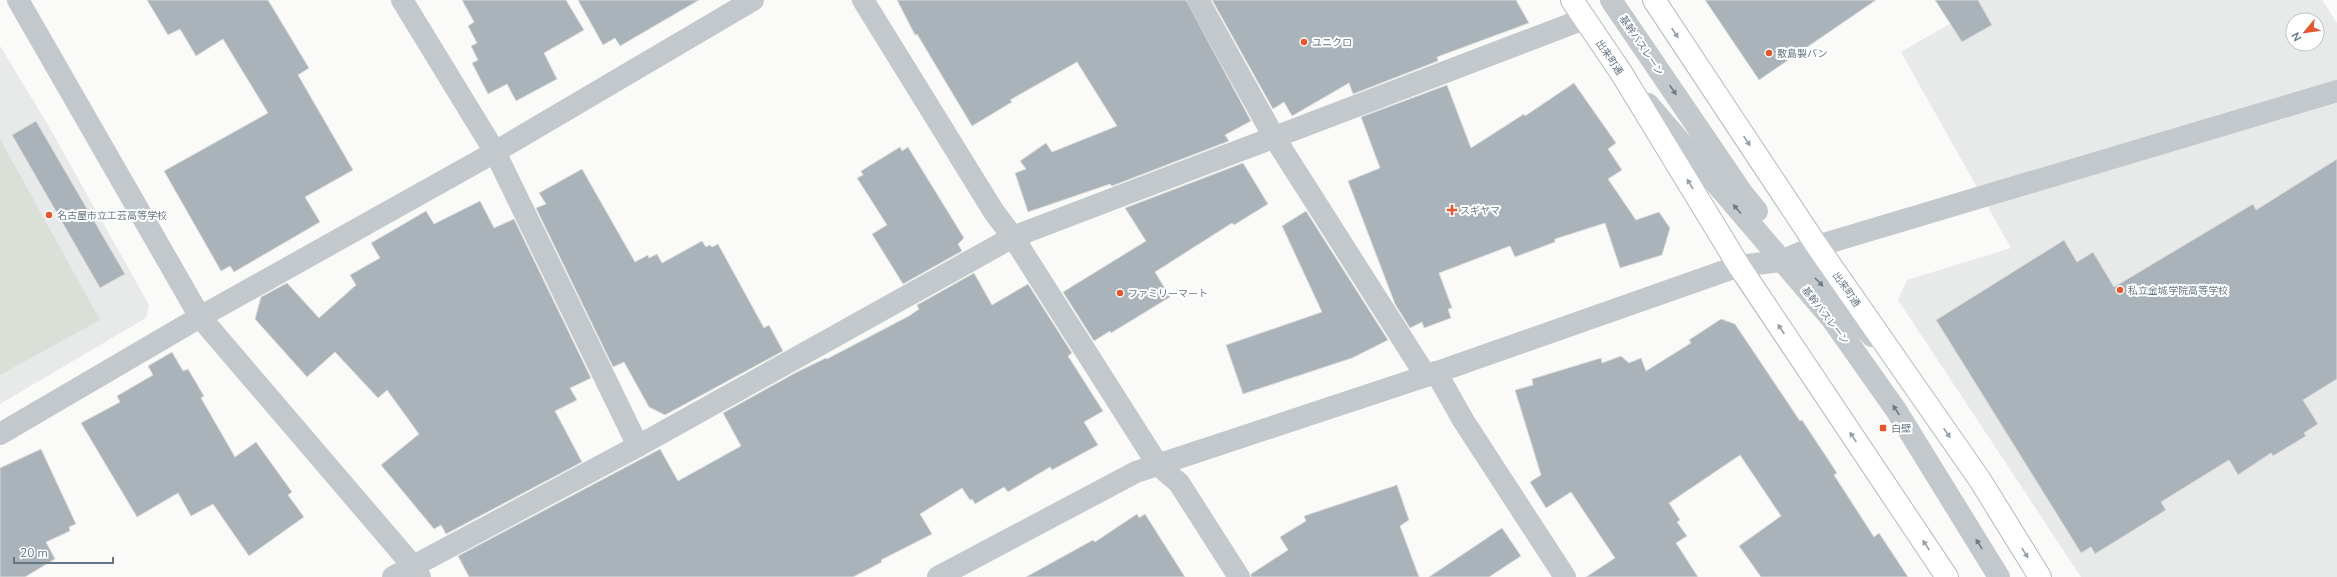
<svg xmlns="http://www.w3.org/2000/svg" width="2337" height="577" font-family="'Nunito Sans','Noto Sans JP',sans-serif">
<rect width="100%" height="100%" fill="#fafaf8"/>
<g fill="#e8e9e9" fill-rule="evenodd">
<path d="M1954,0H2322L2337,23V577H2081L1898,300L1907,280L2011,248L1901,52L1963,16ZM2293,20H2317V44H2293Z"/>
<path d="M0,46L48,125L149,305L146,318L0,404Z"/>
</g>
<path fill="#dadfd7" d="M0,139L100,320L0,375Z"/>
<g fill="#aab3b9" stroke="#dcdcda">
<path d="M147,0H268L309,68L298,75L353,170L305,197L320,222L234,272L230,266L221,271L164,171L268,113L223,39L196,56L180,29L168,35Z"/>
<path d="M462,0H566L584,30L544,53L557,79L516,101L507,84L488,94L472,63L478,60L471,46L477,43L468,26L474,22Z"/>
<path d="M578,0H699L620,46L615,38L603,45Z"/>
<path d="M897,0H1186L1251,121L1225,135L1229,141L1112,186L1110,184L1028,212L1015,173L1026,169L1020,161L1046,143L1052,152L1117,126L1077,62L1010,100L1012,102L972,126L917,34L915,35Z"/>
<path d="M1212,0H1516L1529,23L1437,57L1438,61L1353,94L1349,83L1292,116L1284,102L1273,109Z"/>
<path d="M1705,0H1876L1759,80Z"/>
<path d="M1935,0H1978L1992,25L1962,42Z"/>
<path d="M1574,83L1616,143L1608,149L1622,170L1608,179L1636,220L1659,212L1670,228L1662,255L1620,268L1605,223L1555,239V242L1515,257L1510,246L1439,273L1452,308L1448,309L1451,318L1424,328L1422,322L1410,328L1395,304L1348,181L1380,168L1361,117L1447,85L1471,148L1524,114L1525,116Z"/>
<path d="M36,121L125,274L100,288L12,135Z"/>
<path d="M900,147L902,151L908,147L964,238L958,244L962,251L903,284L872,234L887,225L857,178L863,175L861,171Z"/>
<path d="M2337,159V379L2303,400L2318,424L2304,433L2306,436L2273,456L2271,453L2238,475L2229,460L2161,502L2166,510L2095,554L2091,547L2081,553L1936,320L2064,240L2077,262L2093,252L2114,287L2253,204L2256,210Z"/>
<path d="M1243,163L1268,204L1234,225L1232,223L1155,272L1170,297L1111,333L1110,331L1094,341L1063,292L1146,241L1125,208Z"/>
<path d="M582,169L635,262L648,255L649,258L657,254L662,263L702,241L706,247L710,245L712,247L718,244L764,328L769,325L783,351L665,415L649,407L624,362L613,367L536,208L546,204L539,193Z"/>
<path d="M480,201L494,228L514,219L591,378L570,388L577,400L555,411L582,462L446,534L441,525L434,529L381,465L419,434L387,390L378,398L335,352L307,377L255,319L261,297L287,283L319,318L356,285L350,275L380,258L371,243L426,211L434,224Z"/>
<path d="M1306,211L1388,340L1352,358L1243,394L1226,345L1322,312L1282,226Z"/>
<path d="M974,273L992,305L1028,284L1072,353L1068,356L1103,411L1084,422L1098,445L1052,470L1050,467L1008,492L1004,487L975,504L972,499L970,500L962,488L920,514L932,534L881,560L882,562L853,577H469L458,556L660,449L678,481L741,446L723,413L795,373L826,358L827,359L909,316L919,309L917,305Z"/>
<path d="M1721,319L1735,324L1800,421L1802,420L1837,473L1834,475L1874,537L1879,533L1908,577H1761L1739,546L1781,516L1740,455L1669,503L1680,520L1677,522L1687,536L1676,543L1698,577H1586L1615,558L1571,492L1546,508L1530,482L1541,475L1515,390L1533,385L1532,379L1601,358L1602,363L1621,356L1629,363L1641,358L1646,371L1691,343L1689,340Z"/>
<path d="M172,352L183,371L188,369L204,396L201,398L235,457L256,442L292,492L288,495L304,517L249,556L213,504L191,516L178,493L137,517L81,423L120,402L117,396L153,375L148,366Z"/>
<path d="M41,449L76,524L69,527L70,531L46,542L55,559L25,577H0V468Z"/>
<path d="M1397,485L1409,520L1400,526L1419,577H1251V574L1288,550L1280,537L1306,521L1304,516Z"/>
<path d="M1137,514L1139,518L1145,514L1185,577H1026L1093,540L1095,542Z"/>
<path d="M1502,528L1521,556L1489,577H1429Z"/>
</g>
<g fill="none" stroke-linecap="round" stroke-linejoin="round">
<defs>
<g id="major">
<path d="M1572,0L1622,74L1739,266L1947,577"/>
<path d="M1654,0L1817,246L1980,480L2040,577"/>
</g>
</defs>
<use href="#major" stroke="#b5babe" stroke-width="24"/>
<g stroke="#c3c8cc" stroke-width="22">
<path d="M18,0L200,317L413,566L420,577"/>
<path d="M402,0L495,152L638,446"/>
<path d="M863,0L994,212L1013,237L1158,465L1179,483L1239,577"/>
<path d="M1198,0L1274,137L1426,376"/>
<path d="M1611,0L1743,194L1757,211"/>
<path d="M1648,104L1831,318L1896,410L1999,577"/>
<path d="M1803,265L1872,336"/>
<path d="M1436,372L1463,420L1565,577"/>
<path d="M0,434L200,317L495,152L753,0"/>
<path d="M393,577L638,446L1013,237L1584,19"/>
<path d="M938,577L1136,472L1426,376L1739,266L1781,261L1817,246L2337,91"/>
</g>
<use href="#major" stroke="#fff" stroke-width="22"/>
</g>
<defs><path id="oneway-solid" d="M-6-.8H1V-3.2L6.5 0L1 3.2V.8H-6Z"/></defs>
<g fill="#939fa8">
<use href="#oneway-solid" transform="translate(1675 33) rotate(56)"/>
<use href="#oneway-solid" transform="translate(1747 141) rotate(56)"/>
<use href="#oneway-solid" transform="translate(1690 184) rotate(-121)"/>
<use href="#oneway-solid" transform="translate(1781 329) rotate(-124)"/>
<use href="#oneway-solid" transform="translate(1947 433) rotate(55)"/>
<use href="#oneway-solid" transform="translate(1853 437) rotate(-124)"/>
<use href="#oneway-solid" transform="translate(1926 545) rotate(-124)"/>
<use href="#oneway-solid" transform="translate(2025 553) rotate(58)"/>
</g>
<g fill="#6a7a87">
<use href="#oneway-solid" transform="translate(1673 90) rotate(56)"/>
<use href="#oneway-solid" transform="translate(1737 209) rotate(-131)"/>
<use href="#oneway-solid" transform="translate(1819 282) rotate(46)"/>
<use href="#oneway-solid" transform="translate(1896 410) rotate(-124)"/>
<use href="#oneway-solid" transform="translate(1979 544) rotate(-122)"/>
</g>
<g fill="#e4572e" stroke="#fff" stroke-width="1.5">
<circle cx="1304" cy="42" r="4"/>
<circle cx="1769" cy="53" r="4"/>
<path d="M1450 204h4v4h4v4h-4v4h-4v-4h-4v-4h4z"/>
<circle cx="49" cy="215" r="4"/>
<circle cx="2120" cy="290" r="4"/>
<circle cx="1120" cy="293" r="4"/>
<rect x="1879" y="424" width="8" height="8" rx="2"/>
</g>
<g text-anchor="middle" stroke-width="4" stroke-linejoin="round" paint-order="stroke">
<g font-size="10" fill="#657683" stroke="#fff" text-anchor="start">
<text x="1312" y="46">ユニクロ</text>
<text x="1777" y="57">敷島製パン</text>
<text x="1460" y="214">スギヤマ</text>
<text x="57" y="219">名古屋市立工芸高等学校</text>
<text x="2128" y="294">私立金城学院高等学校</text>
<text x="1128" y="297">ファミリーマート</text>
<text x="1891" y="432">白壁</text>
</g>
<g font-size="10" fill="#657683" stroke="#fff">
<text transform="translate(1642 45) rotate(56)" y="4">基幹バスレーン</text>
<text transform="translate(1610 57) rotate(56)" y="4">出来町通</text>
<text transform="translate(1847 289) rotate(55)" y="4">出来町通</text>
<text transform="translate(1826 315) rotate(52)" y="4">基幹バスレーン</text>
</g>
</g>
<g transform="translate(2305 32) rotate(241)"><circle r="19" fill="#ffffff" stroke="#c1c8cd"/>
<path d="M0-3L7 15L0 10L-7 15Z" fill="#e4572e"/>
<text y="-6" font-size="11" font-weight="bold" text-anchor="middle" fill="#657683">N</text>
</g>
<path d="M14 557v6h99v-6" fill="none" stroke="#657683" stroke-width="2"/>
<text x="20" y="557" font-size="12" fill="#657683" stroke="#ffffff" stroke-width="3" paint-order="stroke">20 m</text>
</svg>
